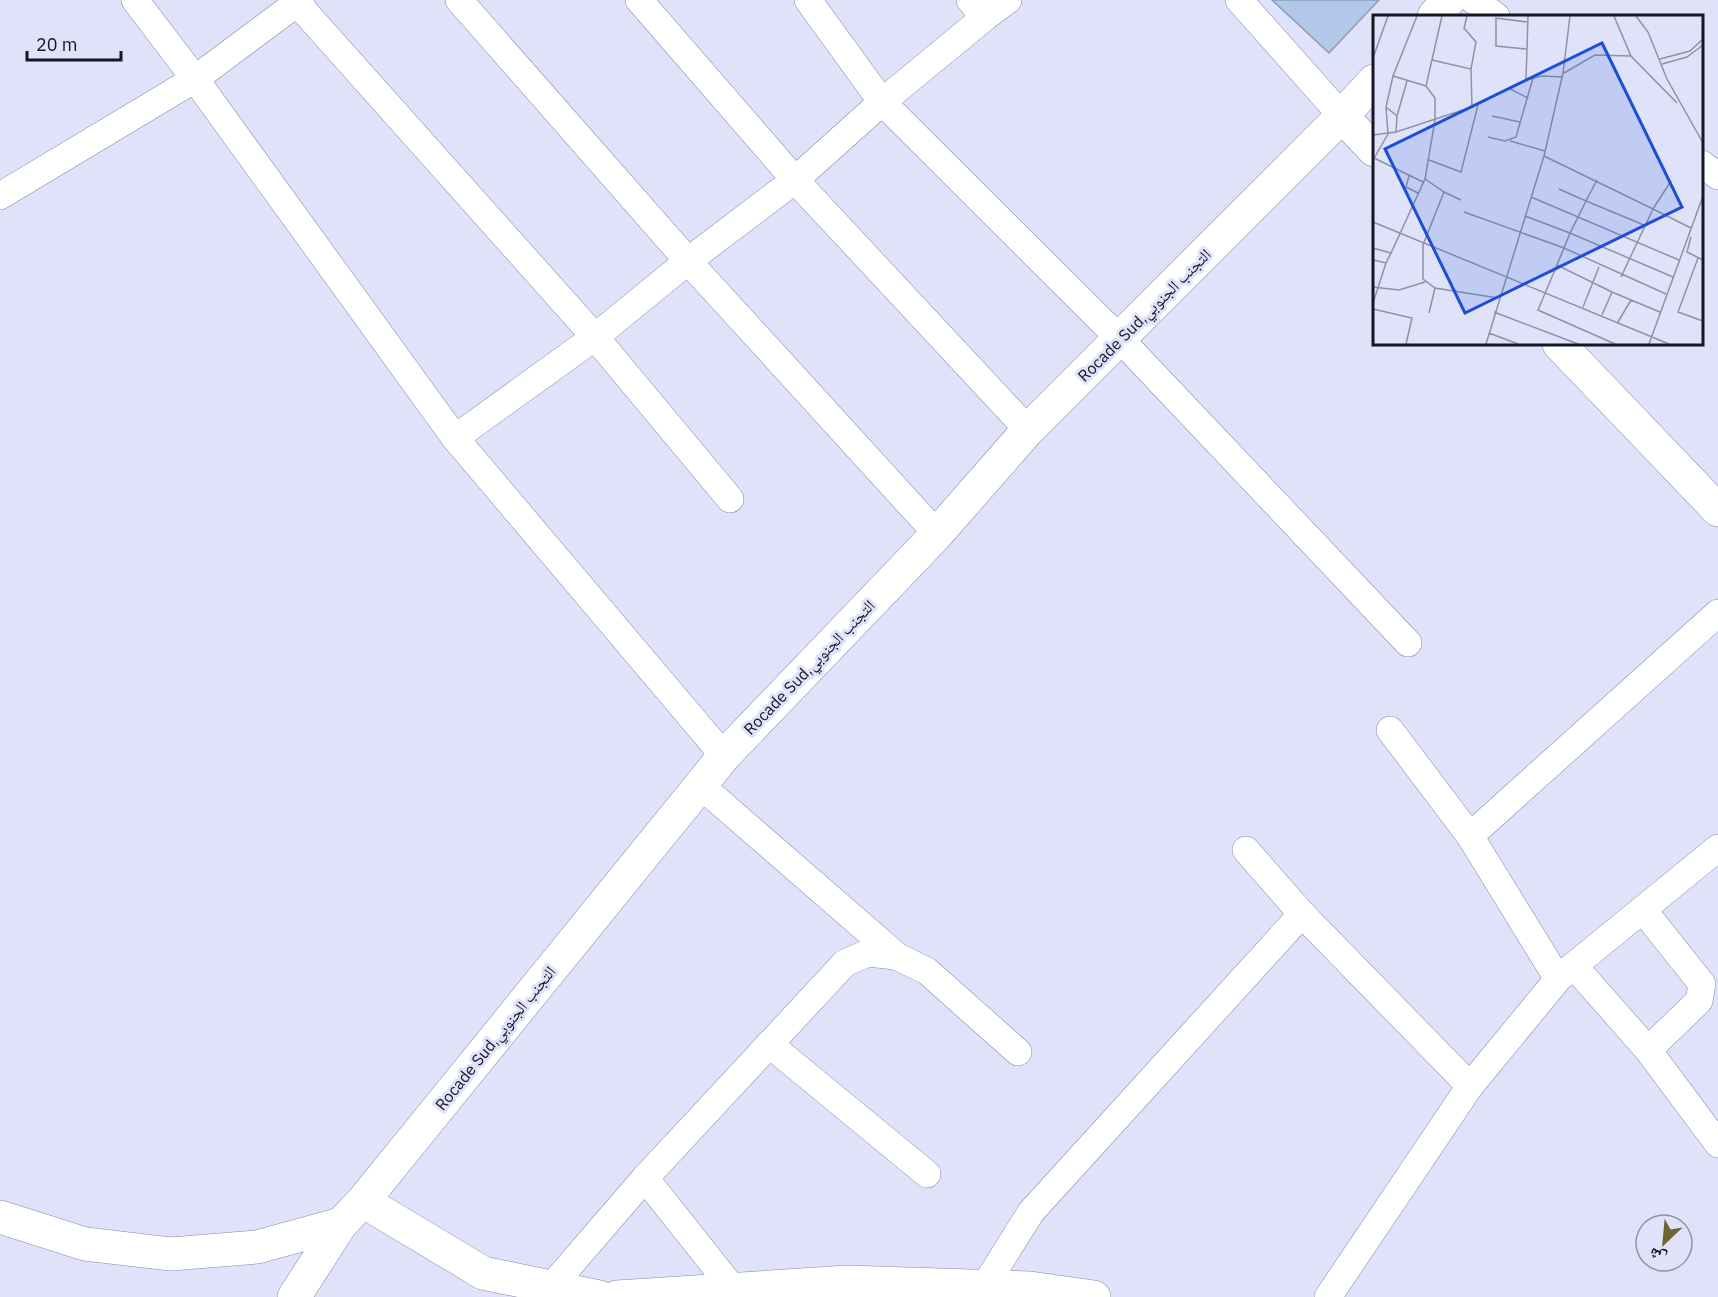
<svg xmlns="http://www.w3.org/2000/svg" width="1718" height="1297" font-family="'IBM Plex Sans','Noto Naskh Arabic',sans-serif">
<rect width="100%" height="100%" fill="#dfe2f9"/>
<path fill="#b3c8e9" stroke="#899ebe" stroke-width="1.5" d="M1272,0H1379L1329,53Z"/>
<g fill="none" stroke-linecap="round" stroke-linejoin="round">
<defs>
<g id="street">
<path d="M135,0L195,79L301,0"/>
<path d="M459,0L688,261L937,534"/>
<path d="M639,0L795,180L882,102L1120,339L1408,643"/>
<path d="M808,0L882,102L984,18"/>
<path d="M970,0L984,18L1008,0"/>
<path d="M1239,0L1342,116"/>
<path d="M1473,0L1496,16"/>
<path d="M297,3L595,337L688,261L795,180L1028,430"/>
<path d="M1702,164L1718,176"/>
<path d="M0,196L195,79L455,438L724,756"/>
<path d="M455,438L595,337L730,499"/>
<path d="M1390,730L1470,836"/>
<path d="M700,785L898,957"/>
<path d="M1246,850L1302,914"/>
<path d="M1643,910L1702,984L1699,1001L1648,1050"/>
<path d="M1574,966L1648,1050L1718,1144"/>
<path d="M1561,976L1718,848"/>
<path d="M769,1044L927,1174"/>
<path d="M645,1178L733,1289"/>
<path d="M551,1287L645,1178L845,963L868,953L896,956L927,971L1018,1052"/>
<path d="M984,1287L1031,1212L1302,914L1470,1086"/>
<path d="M1328,1297L1470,1086L1558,979L1470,836L1718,613"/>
</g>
<g id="secondary">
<path d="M1342,116L1374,150"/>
<path d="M1559,344L1718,510"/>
<path d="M363,1201L483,1273L599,1297"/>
<path d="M617,1297L847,1282L1030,1288L1094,1297"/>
</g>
<g id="primary">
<path d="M1434,16L1449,0"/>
<path d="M0,1217L85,1244L171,1254L257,1247L341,1224"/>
<path d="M294,1297L341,1224L363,1201L724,756L937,534L1028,430L1342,116L1374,81"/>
</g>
</defs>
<use href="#street" stroke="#8589ac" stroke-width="28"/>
<use href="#secondary" stroke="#8589ac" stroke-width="34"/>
<use href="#primary" stroke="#8589ac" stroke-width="34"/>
<use href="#street" stroke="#fff" stroke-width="27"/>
<use href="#secondary" stroke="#fff" stroke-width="33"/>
<use href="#primary" stroke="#fff" stroke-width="33"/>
</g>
<g text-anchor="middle" stroke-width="6" stroke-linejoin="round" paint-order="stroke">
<g font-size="16" fill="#161725" stroke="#dfe2f9">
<text transform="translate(1144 315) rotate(-45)" y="6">Rocade Sud,التجنب الجنوبي</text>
<text transform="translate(809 667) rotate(-46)" y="6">Rocade Sud,التجنب الجنوبي</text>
<text transform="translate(495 1038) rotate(-51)" y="6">Rocade Sud,التجنب الجنوبي</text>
</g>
</g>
<g transform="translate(1373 15)">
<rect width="330" height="330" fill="#dfe2f9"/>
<path fill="none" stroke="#8f91a4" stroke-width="1.5" d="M44,1L20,61L53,71L69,1M94,1L91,13L103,27L98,54M241,1L258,41L304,88M263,1L275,17L294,64L330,128M153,34L123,31V3L154,7M0,43L15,1M287,44L317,36L330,24M59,45L98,54L99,92M289,49L314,42L330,30M191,58L222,40L258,41M20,61L13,92L24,101L23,117M153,65L155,1M53,71L62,83V105L52,164L71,177L50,230V264L62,273L125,283M137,74L155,83M24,101L34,66M119,101L147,107M0,120L23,117L99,92L153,65L169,61L189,62M115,122L132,126L143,122L160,63M137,126L172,136M171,141L280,194L298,166M1,143L50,167M0,145L15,119L13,93M56,145L88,157L105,90M36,161L33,172L45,178M186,174L213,186L224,165M71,177L88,185M158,182L306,245M91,197L191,233L197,218L300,262M152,201L197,218L213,186L271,210M0,207L296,329M318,222L314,237L330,245M0,233L18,238L52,164M325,243L305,297L330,306M0,245L13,248L18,238M184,250L191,233L293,279M248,262L280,194L318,213M0,272L26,275L52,267M239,277L184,250L165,295L242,329M0,288L13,248M210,292L226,252M0,294L39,303L33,329M121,297L205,329M56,298L62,273M229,300L239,277L258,285M245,307L258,285L287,297M116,318L145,329M113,329L171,141L190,58L197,1M276,329L330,181"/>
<path fill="#1d4ed8" fill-opacity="0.15" stroke="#1d4ed8" stroke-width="3" d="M229,28L309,192L92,298L12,134Z"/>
<rect width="330" height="330" fill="none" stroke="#161725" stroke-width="3"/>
</g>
<g transform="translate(1664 1243) rotate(206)"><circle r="28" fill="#dfe2f9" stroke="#8f91a4" stroke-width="1.5"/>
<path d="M0-4.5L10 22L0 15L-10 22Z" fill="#6f6632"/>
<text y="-9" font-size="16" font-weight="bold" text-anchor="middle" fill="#161725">ش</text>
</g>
<path d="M27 51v9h94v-9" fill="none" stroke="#161725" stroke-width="3"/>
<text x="36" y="51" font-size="18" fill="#161725" stroke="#dfe2f9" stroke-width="4.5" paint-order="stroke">20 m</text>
</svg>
